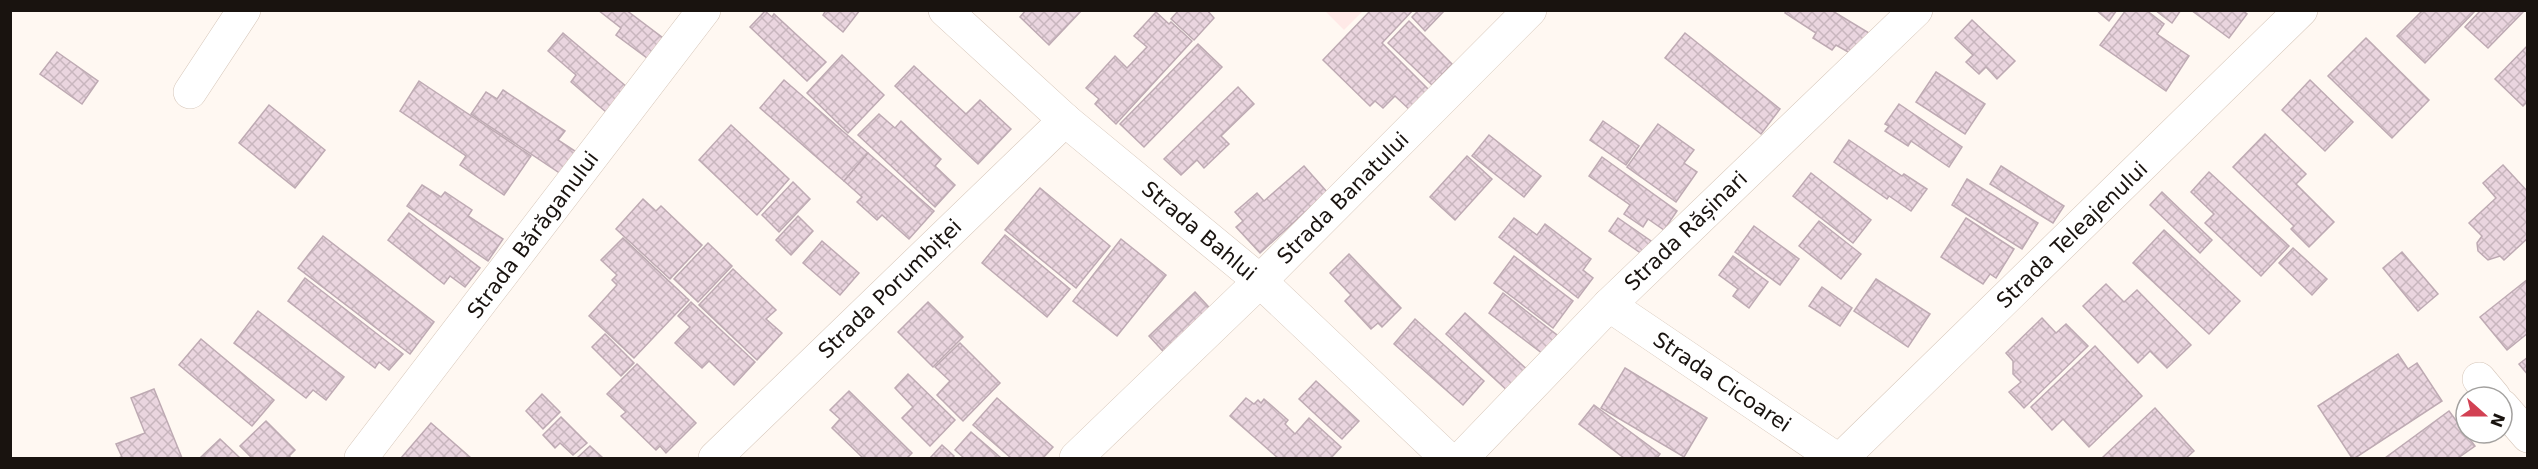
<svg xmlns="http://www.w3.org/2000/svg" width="2538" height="469" font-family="'DejaVu Sans',sans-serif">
<defs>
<pattern id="building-cross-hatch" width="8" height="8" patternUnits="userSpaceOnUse" patternTransform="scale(1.5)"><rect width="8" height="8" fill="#ead5df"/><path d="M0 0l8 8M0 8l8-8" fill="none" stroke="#c8b6be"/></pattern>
</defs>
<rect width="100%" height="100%" fill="#fff8f2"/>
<path fill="#ffe9e7" d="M1325,11H1363L1344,30Z"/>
<g fill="url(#building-cross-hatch)" stroke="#beaab3" stroke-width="1.5">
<path d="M598,10H626L663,38L647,58L616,35L621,28Z"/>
<path d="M826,10H860L843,32L823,15Z"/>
<path d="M1026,10H1082L1049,45L1020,17Z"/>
<path d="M1179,10H1207L1214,18L1194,40L1171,19Z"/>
<path d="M1371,10H1413L1382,43L1430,91L1411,111L1395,96L1383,108L1375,101L1370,106L1323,60Z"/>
<path d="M1419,10H1445L1425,31L1412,17Z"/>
<path d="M1786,10H1831L1869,33L1855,56L1836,45L1832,50L1813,38L1816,33L1785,13Z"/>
<path d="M2096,10H2117L2109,21Z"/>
<path d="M2126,10H2146L2164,24L2157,34L2189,56L2166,91L2100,45Z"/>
<path d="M2155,10H2181L2172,23Z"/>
<path d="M2191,10H2242L2247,14L2229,38Z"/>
<path d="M2423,10H2476L2425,63L2397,36Z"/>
<path d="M2481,10H2525L2488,48L2465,27Z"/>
<path d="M765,11L772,17L774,14L826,62L807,81L750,27Z"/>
<path d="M1156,12L1169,24L1171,22L1192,41L1116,124L1095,104L1099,99L1086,88L1115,56L1127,68L1147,47L1134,36Z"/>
<path d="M1972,20L2015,61L1997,79L1986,67L1979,74L1966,62L1973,55L1955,38Z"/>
<path d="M1409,21L1452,64L1432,85L1388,43Z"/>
<path d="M563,33L627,87L606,112L571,82L576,75L548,51Z"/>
<path d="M1685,33L1780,109L1761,134L1665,58Z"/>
<path d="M2366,38L2429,100L2392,138L2328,76Z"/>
<path d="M1198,44L1222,67L1144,147L1120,124Z"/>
<path d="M2528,45V101L2523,106L2495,79Z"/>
<path d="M57,52L98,81L82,104L40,74Z"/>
<path d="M842,55L884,95L848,133L807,93Z"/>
<path d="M914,66L966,114L980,100L1011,129L978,164L895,86Z"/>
<path d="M1936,72L1985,104L1965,134L1916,102Z"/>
<path d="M784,80L868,153L844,181L760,108Z"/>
<path d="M2310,80L2353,122L2325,151L2282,110Z"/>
<path d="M419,81L531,156L504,195L460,165L466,156L400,111Z"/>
<path d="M1238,87L1254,104L1221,136L1229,144L1204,168L1197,160L1181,175L1164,159Z"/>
<path d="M503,90L565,131L558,140L581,155L567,178L471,114L486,92L497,99Z"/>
<path d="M1899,104L1962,147L1949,167L1911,141L1908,146L1885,131L1889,126L1885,124Z"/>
<path d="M269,105L325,150L295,188L239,143Z"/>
<path d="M879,114L895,128L901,121L941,159L935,166L955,185L935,207L858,135Z"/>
<path d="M1603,121L1639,146L1626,165L1590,140Z"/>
<path d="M1658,124L1694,150L1684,163L1697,172L1676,202L1627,167Z"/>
<path d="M731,125L789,179L757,215L699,160Z"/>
<path d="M2265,134L2306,174L2296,184L2334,222L2309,247L2291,229L2294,226L2233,167Z"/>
<path d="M1489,135L1541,176L1524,197L1472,156Z"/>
<path d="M1849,140L1902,176L1904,174L1927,189L1911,211L1889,196L1887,199L1834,162Z"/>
<path d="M868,153L934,211L909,239L882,215L877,220L857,202L862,197L844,181Z"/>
<path d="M1467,156L1492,179L1455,220L1430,197Z"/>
<path d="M1602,157L1677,211L1664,230L1648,219L1643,227L1624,214L1630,205L1589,176Z"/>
<path d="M2503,165L2528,192V238L2504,260L2500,256L2488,260L2478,251L2477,243L2482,236L2469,223L2496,198L2483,183Z"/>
<path d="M1304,166L1327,192L1260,253L1236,227L1243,221L1235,212L1257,193L1264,201Z"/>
<path d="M2001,166L2064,206L2053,223L1990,184Z"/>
<path d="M2209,172L2289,246L2261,276L2205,223L2214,214L2191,192Z"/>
<path d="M1811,173L1871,220L1853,243L1793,196Z"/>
<path d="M1967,179L2038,223L2022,249L1952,205Z"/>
<path d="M793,182L810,199L779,232L762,215Z"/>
<path d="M422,185L441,197L445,192L472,210L468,216L503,239L488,261L407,206Z"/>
<path d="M1040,188L1110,246L1076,288L1005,230Z"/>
<path d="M2162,192L2212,240L2200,253L2150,205Z"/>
<path d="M643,199L656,211L661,206L702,245L670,279L616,229Z"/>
<path d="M409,213L480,268L465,287L450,276L444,284L388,240Z"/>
<path d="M798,216L813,231L791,255L776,240Z"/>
<path d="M1514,218L1537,235L1545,224L1591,259L1583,270L1593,278L1578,298L1499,237Z"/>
<path d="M1618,218L1651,241L1642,254L1609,231Z"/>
<path d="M1966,218L2014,249L1996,278L1990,274L1983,284L1941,257Z"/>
<path d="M1819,221L1861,254L1841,279L1799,246Z"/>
<path d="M1754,226L1799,259L1780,285L1735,252Z"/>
<path d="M2164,230L2240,301L2209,334L2133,263Z"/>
<path d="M1005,235L1070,289L1047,317L982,263Z"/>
<path d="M323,236L434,322L410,354L298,268Z"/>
<path d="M623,238L689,300L634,358L589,316L617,285L612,280L617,275L601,260Z"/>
<path d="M1121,239L1166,275L1117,336L1073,301Z"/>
<path d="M822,241L859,273L840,295L803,263Z"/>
<path d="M708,243L732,266L698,302L674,279Z"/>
<path d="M2293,248L2327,279L2312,295L2279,263Z"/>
<path d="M2402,252L2438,294L2418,311L2383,268Z"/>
<path d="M1349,254L1401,308L1382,327L1378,323L1371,329L1345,301L1351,295L1330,273Z"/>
<path d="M1514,256L1573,301L1553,328L1494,283Z"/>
<path d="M1733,256L1768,282L1749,308L1733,296L1738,289L1719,275Z"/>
<path d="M733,269L776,310L766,319L782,333L757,360L699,305Z"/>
<path d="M305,278L403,354L389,370L379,362L375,368L288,301Z"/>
<path d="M1876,279L1930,314L1908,347L1854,311Z"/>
<path d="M2528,279V333L2507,350L2480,317Z"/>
<path d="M2106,284L2124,302L2137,290L2191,345L2167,368L2150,351L2138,363L2083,306Z"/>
<path d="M1822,287L1852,308L1840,326L1809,306Z"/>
<path d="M1195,292L1217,316L1171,360L1149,336Z"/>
<path d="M1503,293L1557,335L1543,354L1489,313Z"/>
<path d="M691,302L755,362L734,385L709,361L702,368L675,343L690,327L678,316Z"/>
<path d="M928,302L963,337L933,367L898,332Z"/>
<path d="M258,311L344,377L326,400L313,390L306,398L234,343Z"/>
<path d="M1465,313L1531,373L1511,394L1446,334Z"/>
<path d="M2042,318L2056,333L2066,324L2088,346L2024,408L2009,392L2021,382L2013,374V361L2006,353Z"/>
<path d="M1415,319L1484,381L1463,405L1394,344Z"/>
<path d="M605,334L634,363L621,376L592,347Z"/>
<path d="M201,339L274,400L252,426L179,365Z"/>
<path d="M960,343L1000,383L963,421L937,395L950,381L935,367Z"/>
<path d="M2095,346L2142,396L2089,447L2063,419L2052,430L2031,407Z"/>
<path d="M2398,354L2408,369L2417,363L2442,401L2355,458H2352L2318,406Z"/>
<path d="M2528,357V375L2519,364Z"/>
<path d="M637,364L696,423L666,453L660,446L656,450L621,416L626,412L607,394Z"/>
<path d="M1625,368L1707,418L1684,457L1601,408Z"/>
<path d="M908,374L955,420L930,446L902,418L913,407L895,388Z"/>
<path d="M1316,381L1359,421L1342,439L1299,399Z"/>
<path d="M154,389L182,458H118L122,457L116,444L145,433L131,398Z"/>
<path d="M849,391L912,453L907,458H863L832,428L840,419L830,410Z"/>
<path d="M542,394L560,412L543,429L526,411Z"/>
<path d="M997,398L1053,447L1043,458H1011L973,425Z"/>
<path d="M1246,398L1254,404L1258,400L1261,403L1264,399L1288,420L1285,424L1295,434L1309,418L1341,447L1331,458H1278L1230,416Z"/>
<path d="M1594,405L1660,454L1657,458H1624L1579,424Z"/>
<path d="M2155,408L2194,451L2186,458H2105L2103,457Z"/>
<path d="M2449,411L2475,446L2458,458H2385Z"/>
<path d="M561,417L587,443L573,455L560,443L555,448L543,435Z"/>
<path d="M266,421L295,450L289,456L291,458H252L240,446Z"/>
<path d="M431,423L471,458H401Z"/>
<path d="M971,432L1001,458H964L955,450Z"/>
<path d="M220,439L240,458H200Z"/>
<path d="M942,445L954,456L952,458H930Z"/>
<path d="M590,446L603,458H577Z"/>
</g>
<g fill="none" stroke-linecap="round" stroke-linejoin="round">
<defs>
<g id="minor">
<path d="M945,10L1065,120L1260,281L1447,458"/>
<path d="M190,92L244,10"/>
<path d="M1609,305L1835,458"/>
<path d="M2479,379L2494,397"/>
<path d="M2502,406L2528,436"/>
<path d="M361,458L704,10"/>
<path d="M715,458L1065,120"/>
<path d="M1076,458L1260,281L1530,10"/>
<path d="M1462,458L1609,305L1916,10"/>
<path d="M1842,458L2301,10"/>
</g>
</defs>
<use href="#minor" stroke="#d6c6b9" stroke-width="34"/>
<use href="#minor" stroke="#fff" stroke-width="33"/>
</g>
<g text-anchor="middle" stroke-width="6" stroke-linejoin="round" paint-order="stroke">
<g font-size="21" fill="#19130f" stroke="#fff">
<text transform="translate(1343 198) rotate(-45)" y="7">Strada Banatului</text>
<text transform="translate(1199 231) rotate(40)" y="7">Strada Bahlui</text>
<text transform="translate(1686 231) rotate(-44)" y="7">Strada Rășinari</text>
<text transform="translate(533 235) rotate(-53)" y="7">Strada Bărăganului</text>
<text transform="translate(2072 235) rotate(-44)" y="7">Strada Teleajenului</text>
<text transform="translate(890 289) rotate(-44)" y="7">Strada Porumbiței</text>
<text transform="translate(1722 382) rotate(34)" y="7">Strada Cicoarei</text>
</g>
</g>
<rect width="2538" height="469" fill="none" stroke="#19130f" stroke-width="24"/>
<g transform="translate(2484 415) rotate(111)"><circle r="28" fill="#ffffff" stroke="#a3a19f" stroke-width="1.5"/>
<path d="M0-4.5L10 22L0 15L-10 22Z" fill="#d24153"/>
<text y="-9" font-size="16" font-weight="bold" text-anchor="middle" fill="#19130f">N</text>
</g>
</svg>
